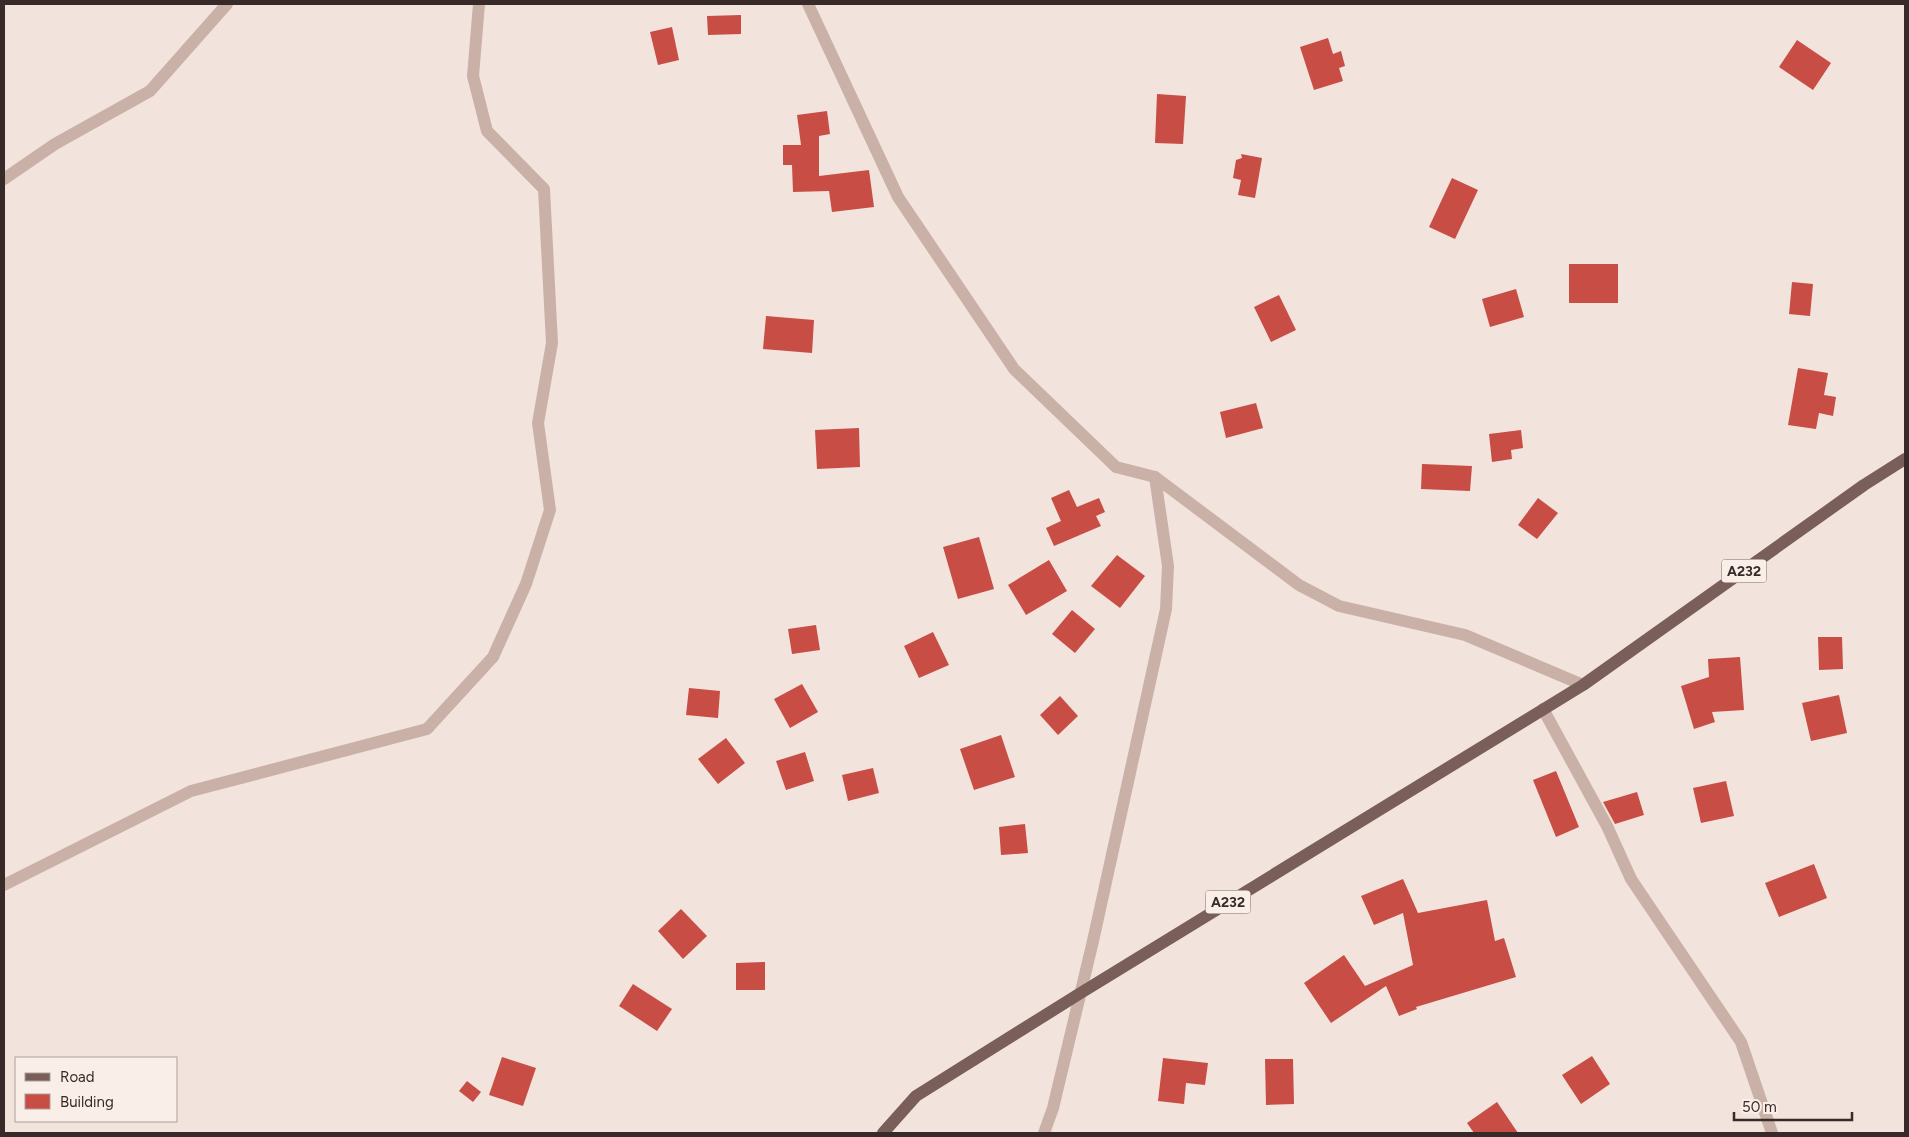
<svg xmlns="http://www.w3.org/2000/svg" width="1909" height="1137" font-family="Figtree,sans-serif">
<rect width="100%" height="100%" fill="#f2e3dc"/>
<g fill="#c74d45">
<path d="M741,15V34L708,35L707,16Z"/>
<path d="M672,27L679,60L658,65L650,32Z"/>
<path d="M1328,38L1333,54L1341,51L1345,66L1339,68L1343,81L1314,90L1300,47Z"/>
<path d="M1797,40L1831,63L1813,90L1779,67Z"/>
<path d="M1157,94L1186,96L1183,144L1155,143Z"/>
<path d="M827,111L830,134L819,136V176L869,170L874,207L832,212L829,191L793,192L792,165H783V145H801L797,115Z"/>
<path d="M1241,154L1262,158L1255,198L1238,195L1241,180L1233,178L1236,160L1242,158Z"/>
<path d="M1452,178L1478,190L1455,239L1429,227Z"/>
<rect x="1569" y="264" width="49" height="39"/>
<path d="M1792,282L1813,284L1810,316L1789,314Z"/>
<path d="M1516,289L1524,317L1490,327L1482,299Z"/>
<path d="M1279,295L1296,330L1271,342L1254,307Z"/>
<path d="M766,316L814,320L812,353L763,349Z"/>
<path d="M1798,368L1828,373L1824,395L1836,397L1833,416L1819,413L1816,429L1788,425Z"/>
<path d="M1256,403L1263,428L1226,438L1220,412Z"/>
<path d="M859,428L860,467L817,469L815,430Z"/>
<path d="M1521,430L1523,448L1511,450L1512,459L1492,462L1489,434Z"/>
<path d="M1422,464L1472,466L1470,491L1421,489Z"/>
<path d="M1069,490L1077,507L1099,498L1105,512L1096,516L1101,526L1054,546L1046,528L1061,521L1051,498Z"/>
<path d="M1538,498L1558,513L1537,539L1518,525Z"/>
<path d="M979,537L994,589L958,599L943,547Z"/>
<path d="M1117,555L1145,576L1120,608L1091,586Z"/>
<path d="M1049,560L1067,591L1026,615L1008,585Z"/>
<path d="M1072,610L1095,629L1075,653L1052,634Z"/>
<path d="M816,625L820,650L792,654L788,629Z"/>
<path d="M933,632L949,665L919,678L904,646Z"/>
<path d="M1818,637H1842L1843,669L1819,670Z"/>
<path d="M1740,657L1744,710L1712,712L1715,722L1694,729L1681,686L1709,677L1708,659Z"/>
<path d="M802,684L818,712L790,728L774,699Z"/>
<path d="M689,688L720,691L718,718L686,715Z"/>
<path d="M1839,695L1847,733L1811,741L1802,703Z"/>
<path d="M1060,696L1078,716L1058,735L1040,715Z"/>
<path d="M1001,735L1015,777L974,790L960,749Z"/>
<path d="M726,738L745,763L718,784L698,759Z"/>
<path d="M805,752L814,781L786,790L776,761Z"/>
<path d="M873,768L879,793L848,801L842,775Z"/>
<path d="M1556,771L1579,827L1556,837L1533,780Z"/>
<path d="M1726,781L1734,816L1701,823L1693,788Z"/>
<path d="M1637,792L1644,815L1615,824L1603,802Z"/>
<path d="M1025,824L1028,853L1001,855L999,827Z"/>
<path d="M1814,864L1827,898L1779,917L1765,883Z"/>
<path d="M1403,879L1418,913L1487,900L1495,941L1504,938L1516,977L1416,1007L1417,1009L1399,1016L1386,986L1331,1023L1304,983L1344,955L1365,986L1413,965L1403,913L1374,925L1361,896Z"/>
<path d="M681,909L707,936L683,959L658,931Z"/>
<path d="M765,962V990H736V963Z"/>
<path d="M633,984L672,1009L657,1031L619,1006Z"/>
<path d="M1592,1056L1610,1084L1581,1104L1562,1075Z"/>
<path d="M502,1057L536,1068L523,1106L489,1095Z"/>
<path d="M1163,1058L1208,1063L1205,1085L1186,1083L1184,1104L1158,1101Z"/>
<path d="M1265,1059H1293L1294,1104L1266,1105Z"/>
<path d="M467,1081L481,1092L473,1102L459,1091Z"/>
<path d="M1497,1102L1518,1133H1474L1467,1123Z"/>
</g>
<g fill="none" stroke-linecap="round" stroke-linejoin="round">
<g stroke="#cab1a7" stroke-width="12">
<path d="M808,4L898,197L1014,369L1116,467L1155,477L1299,585L1339,606L1465,635L1583,685"/>
<path d="M4,179L55,144L150,91L227,4"/>
<path d="M1543,709L1607,826L1631,879L1741,1042L1772,1133"/>
<path d="M4,885L191,791L427,729L493,657L526,584L550,510L538,423L552,343L544,189L487,131L473,76L479,4"/>
<path d="M1044,1133L1053,1108L1093,941L1166,609L1168,566L1155,477"/>
</g>
<path stroke="#795e59" stroke-width="12" d="M883,1133L916,1096L1079,994L1583,685L1864,485L1905,459"/>
</g>
<g text-anchor="middle" stroke-width="4" stroke-linejoin="round" paint-order="stroke">
<g fill="#faeee8" stroke="#726562" stroke-width="1">
<rect x="1721.5" y="559.5" width="45" height="23" rx="4"/>
<rect x="1205.5" y="890.5" width="45" height="23" rx="4"/>
</g>
<g font-size="14" font-weight="bold" fill="#372a28">
<text x="1744" y="576">A232</text>
<text x="1228" y="907">A232</text>
</g>
</g>
<rect width="1909" height="1137" fill="none" stroke="#372a28" stroke-width="10"/>
<rect x="15" y="1057" width="162" height="65" fill="#faeee8" stroke="#aca09b"/>
<rect x="25" y="1073" width="25" height="8" fill="#795e59" stroke="#aca09b"/>
<text x="60" y="1082" font-size="15" fill="#372a28">Road</text>
<rect x="25" y="1094" width="25" height="15" fill="#c74d45" stroke="#aca09b"/>
<text x="60" y="1107" font-size="15" fill="#372a28">Building</text>
<path d="M1734 1112v8h118v-8" fill="none" stroke="#372a28" stroke-width="2.5"/>
<text x="1742" y="1112" font-size="15" fill="#372a28" stroke="#faeee8" stroke-width="4" paint-order="stroke">50 m</text>
</svg>
